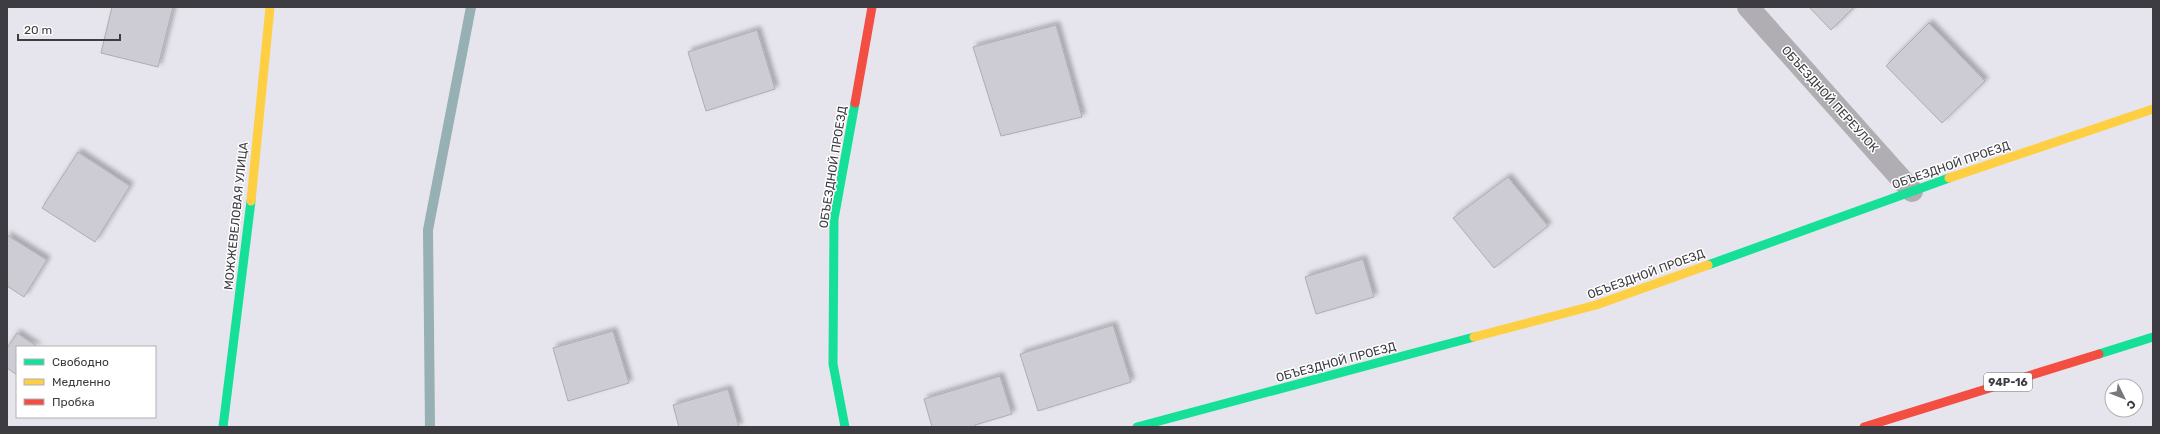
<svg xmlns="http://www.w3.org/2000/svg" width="2160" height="434" font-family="Rubik,sans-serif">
<defs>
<filter id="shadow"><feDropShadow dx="3.5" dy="-3.5" stdDeviation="2" flood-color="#0004"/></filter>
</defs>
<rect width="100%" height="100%" fill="#e6e4ec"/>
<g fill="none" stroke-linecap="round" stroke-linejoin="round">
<path stroke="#96b0b3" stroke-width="10" d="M430,427L428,230L471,7"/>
</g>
<g fill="#cdcbd4" stroke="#aeacb3" filter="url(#shadow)">
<path d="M112,7H173L158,67L101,53Z"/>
<path d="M1809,7H1854L1831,30Z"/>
<path d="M1929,23L1985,81L1942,123L1886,66Z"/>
<path d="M1056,25L1082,117L1001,136L973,47Z"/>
<path d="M757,30L775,89L706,111L688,52Z"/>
<path d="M78,152L130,186L95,242L42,208Z"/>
<path d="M1508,177L1548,226L1494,268L1453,218Z"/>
<path d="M7,235L47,260L24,297L7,286Z"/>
<path d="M1363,259L1374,297L1316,314L1305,277Z"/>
<path d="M1113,325L1131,382L1038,411L1020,354Z"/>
<path d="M613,331L629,383L568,401L553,348Z"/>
<path d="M17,333L38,347H17V375L7,368V348Z"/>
<path d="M1000,376L1012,414L975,425V427H932L924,399Z"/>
<path d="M728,389L739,427H679L673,405Z"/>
</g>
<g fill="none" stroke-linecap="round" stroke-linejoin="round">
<path stroke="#b0aeb3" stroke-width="22" d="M1748,7L1912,191"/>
<g stroke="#16e098" stroke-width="9">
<path d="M1708,265L1949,178"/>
<path d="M2099,354L2153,337"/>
<path d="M223,427L251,201"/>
<path d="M845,427L833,364L834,219L855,103"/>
<path d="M1137,427L1474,337"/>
</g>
<g stroke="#ffcf43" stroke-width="9">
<path d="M1949,178L2153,109"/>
<path d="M251,201L270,7"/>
<path d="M1474,337L1596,305L1708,265"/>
</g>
<g stroke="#f24e42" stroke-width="9">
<path d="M855,103L872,7"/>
<path d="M1864,427L2099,354"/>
</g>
</g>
<g text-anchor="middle" stroke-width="3" stroke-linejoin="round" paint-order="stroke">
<rect fill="#fff" stroke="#77767b" stroke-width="1" x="1984" y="373" width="48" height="18" rx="3"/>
<g font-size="11" font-weight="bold" fill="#3d3c42">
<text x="2008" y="386">94Р-16</text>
</g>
<g font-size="12" fill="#3d3c42" stroke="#fff">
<text transform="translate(1830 99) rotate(48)" y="4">ОБЪЕЗДНОЙ ПЕРЕУЛОК</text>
<text transform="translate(1951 165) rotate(-19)" y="4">ОБЪЕЗДНОЙ ПРОЕЗД</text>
<text transform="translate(833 167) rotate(-81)" y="4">ОБЪЕЗДНОЙ ПРОЕЗД</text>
<text transform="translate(236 216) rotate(-84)" y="4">МОЖЖЕВЕЛОВАЯ УЛИЦА</text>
<text transform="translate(1646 274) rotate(-20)" y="4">ОБЪЕЗДНОЙ ПРОЕЗД</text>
<text transform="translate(1336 362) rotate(-15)" y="4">ОБЪЕЗДНОЙ ПРОЕЗД</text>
</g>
</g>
<rect width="2160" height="434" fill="none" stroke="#3d3c42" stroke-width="16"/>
<rect x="16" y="346" width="140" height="72" fill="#ffffff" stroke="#b1b1b3"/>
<rect x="24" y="359" width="20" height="6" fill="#16e098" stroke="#b1b1b3"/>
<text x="52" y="366" font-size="12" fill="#3d3c42">Свободно</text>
<rect x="24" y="379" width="20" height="6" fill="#ffcf43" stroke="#b1b1b3"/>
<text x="52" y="386" font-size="12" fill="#3d3c42">Медленно</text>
<rect x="24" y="399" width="20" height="6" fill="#f24e42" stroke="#b1b1b3"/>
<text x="52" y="406" font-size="12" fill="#3d3c42">Пробка</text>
<g transform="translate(2124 398) rotate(133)"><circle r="19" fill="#ffffff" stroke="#b1b1b3"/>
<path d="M0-3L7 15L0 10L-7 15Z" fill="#78777e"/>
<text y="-6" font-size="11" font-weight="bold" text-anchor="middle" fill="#3d3c42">С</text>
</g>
<path d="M18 34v6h102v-6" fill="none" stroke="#3d3c42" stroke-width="2"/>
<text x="24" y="34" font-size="12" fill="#3d3c42" stroke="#ffffff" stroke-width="3" paint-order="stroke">20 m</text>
</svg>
